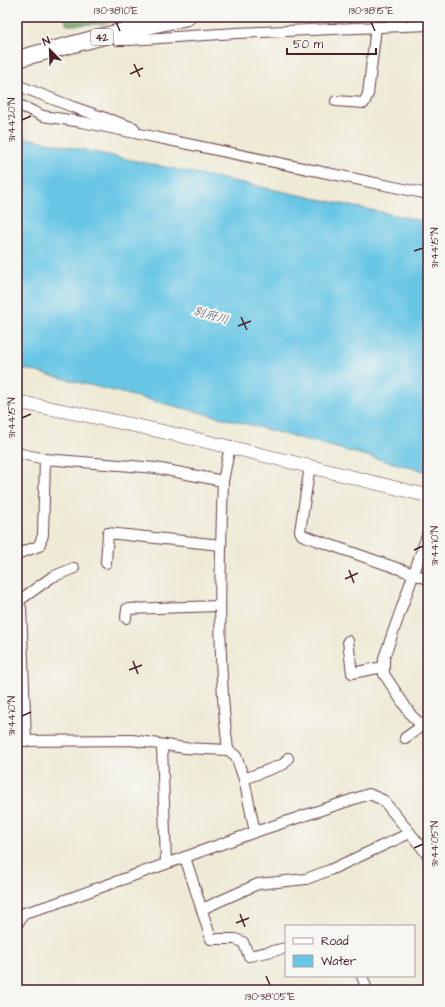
<svg xmlns="http://www.w3.org/2000/svg" width="445" height="1007" font-family="'Architects Daughter','Klee One',sans-serif">
<rect width="100%" height="100%" fill="#f6f6f2"/>
<filter id="ink" filterUnits="userSpaceOnUse"><feTurbulence type="fractalNoise" baseFrequency=".025" numOctaves="2"/><feDisplacementMap in="SourceGraphic" scale="8" xChannelSelector="R" yChannelSelector="G"/><feConvolveMatrix kernelMatrix="1 2 1 2 8 2 1 2 1" color-interpolation-filters="sRGB"/></filter>
<filter id="wash" filterUnits="userSpaceOnUse"><feTurbulence type="fractalNoise" baseFrequency=".012" numOctaves="4" result="noise"/><feDisplacementMap in="SourceGraphic" scale="16" xChannelSelector="R" yChannelSelector="G"/><feGaussianBlur stdDeviation="0.9" result="paint"/><feColorMatrix in="noise" values="0 0 0 0 0 0 0 0 0 0 0 0 0 0 0 0 0 1.4 0 .05"/><feComposite in="paint" operator="in"/></filter>
<g filter="url(#wash)">
<rect width="100%" height="100%" fill="#eeead5"/>
<path fill="#74b375" stroke="#5f6950" d="M64,17H133L103,24L67,25Z"/>
<path fill="#67c6e5" stroke="#587288" d="M17,136L428,222V472L231,420L17,367Z"/>
</g>
<g filter="url(#ink)">
<g fill="none" stroke-linecap="round" stroke-linejoin="round">
<defs>
<g id="minor">
<path d="M112,34L117,40H129L236,33L428,25"/>
<path d="M17,85L73,107L134,128"/>
<path d="M336,101L364,103L368,94L376,27"/>
<path d="M17,104L43,116L82,122L428,194"/>
<path d="M17,453L45,459L156,468L223,481C220,571 217,660 228,750"/>
<path d="M310,466L300,531L302,535L428,579"/>
<path d="M223,481L230,446"/>
<path d="M428,533L384,658V674L411,715L422,726L428,720"/>
<path d="M17,554L39,546L43,535L45,459"/>
<path d="M106,563L108,533L221,545"/>
<path d="M17,602L52,577L74,568"/>
<path d="M18,602L21,608L26,741"/>
<path d="M126,618L127,609L219,606"/>
<path d="M348,641L352,673L383,667"/>
<path d="M405,738L422,726"/>
<path d="M17,741L132,740L185,748L228,750L236,756L244,779L255,832"/>
<path d="M162,745L166,863"/>
<path d="M244,779L284,764L288,758"/>
<path d="M185,857L211,939H235L243,942L249,956L286,948"/>
<path d="M202,909L258,884L306,879L330,870L410,833"/>
<path d="M17,925L24,913L51,905L255,832L369,794L383,800L428,855"/>
<path d="M362,976L367,990"/>
</g>
<path id="tertiary" d="M17,402C156,427 292,462 428,496"/>
<path id="primary" d="M17,59L112,34L187,17"/>
</defs>
<use href="#minor" stroke="#633d44" stroke-width="12"/>
<use href="#tertiary" stroke="#633d44" stroke-width="14"/>
<use href="#primary" stroke="#633d44" stroke-width="18"/>
<use href="#minor" stroke="#fff" stroke-width="10"/>
<use href="#tertiary" stroke="#fff" stroke-width="13"/>
<use href="#primary" stroke="#fff" stroke-width="16"/>
</g>
</g>
<path fill="none" stroke="#4a1f2b" stroke-width="1.5" d="M116,22L120,31M371,22L375,31M134,64L140,77M130,74L143,68M22,120L31,116M414,251L423,248M241,317L247,330M238,326L251,321M22,418L31,414M414,550L423,546M349,570L354,583M345,579L358,573M133,661L138,674M129,670L142,665M22,716L31,712M414,848L423,844M240,914L245,927M236,923L249,918M266,976L270,985"/>
<g text-anchor="middle" stroke-width="4" stroke-linejoin="round" paint-order="stroke">
<rect fill="#f6f6f2" stroke="#7e6067" stroke-width="1" x="91" y="29" width="22" height="16" rx="3"/>
<g font-size="10" font-weight="bold" fill="#4a1f2b">
<text x="102" y="41">42</text>
</g>
<g font-size="12" font-style="italic" fill="#535163" stroke="#f6f6f2">
<text transform="translate(211 315) rotate(16)" y="4">別府川</text>
</g>
</g>
<rect width="445" height="1007" fill="none" stroke="#f6f6f2" stroke-width="44"/>
<rect x="285" y="925" width="130" height="52" fill="#f6f6f2" stroke="#b1a0a2"/>
<rect x="293" y="938" width="20" height="6" fill="#ffffff" stroke="#b1a0a2"/>
<text x="321" y="945" font-size="12" fill="#4a1f2b">Road</text>
<rect x="293" y="955" width="20" height="12" fill="#67c6e5" stroke="#b1a0a2"/>
<text x="321" y="965" font-size="12" fill="#4a1f2b">Water</text>
<g transform="translate(50 50) rotate(337)" stroke="#f6f6f2" stroke-width="3" paint-order="stroke">
<path d="M0-3L7 15L0 10L-7 15Z" fill="#4a1f2b"/>
<text y="-6" font-size="11" font-weight="bold" text-anchor="middle" fill="#4a1f2b">N</text>
</g>
<path d="M287 48v6h89v-6" fill="none" stroke="#4a1f2b" stroke-width="2"/>
<text x="293" y="48" font-size="12" fill="#4a1f2b" stroke="#f6f6f2" stroke-width="3" paint-order="stroke">50 m</text>
<rect x="22" y="22" width="401" height="963" fill="none" stroke="#4a1f2b" stroke-width="1.5"/>
<g font-size="10" text-anchor="middle" fill="#4a1f2b">
<text x="116" y="14">130°38'10"E</text>
<text x="371" y="14">130°38'15"E</text>
<text transform="translate(11 120) rotate(-90)" y="4">31°44'20"N</text>
<text transform="translate(434 248) rotate(-90)" y="4">31°44'15"N</text>
<text transform="translate(11 418) rotate(-90)" y="4">31°44'15"N</text>
<text transform="translate(434 546) rotate(-90)" y="4">31°44'10"N</text>
<text transform="translate(11 716) rotate(-90)" y="4">31°44'10"N</text>
<text transform="translate(434 844) rotate(-90)" y="4">31°44'05"N</text>
<text x="270" y="1000">130°38'05"E</text>
</g>
</svg>
